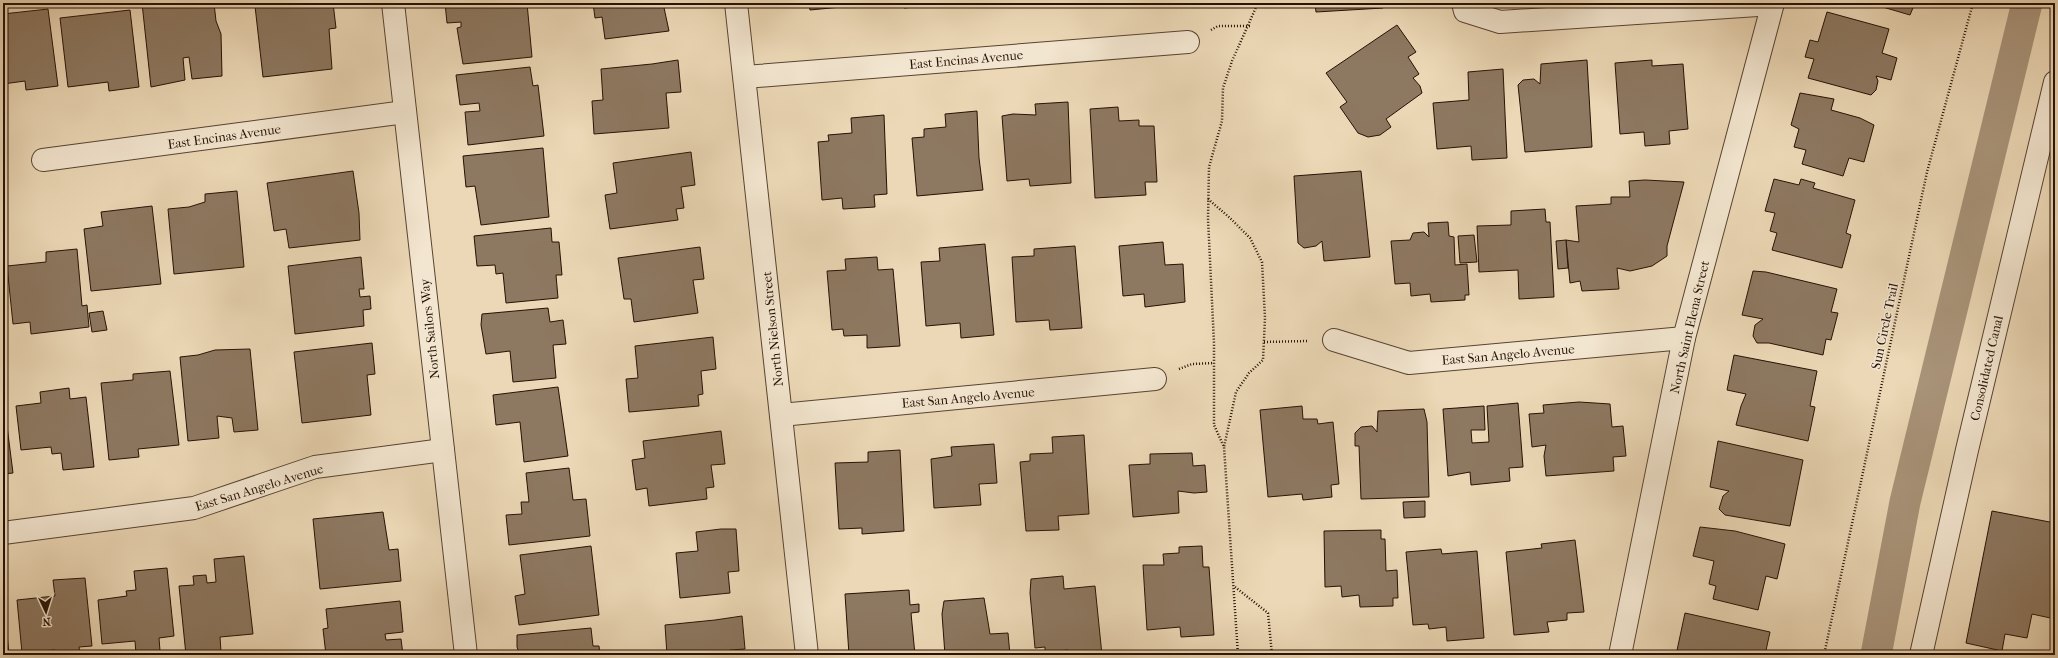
<svg xmlns="http://www.w3.org/2000/svg" width="2058" height="658" font-family="'IM FELL French Canon',serif">
<rect width="100%" height="100%" fill="#ecd8b6"/>
<filter id="stains"><feTurbulence type="fractalNoise" baseFrequency=".005" numOctaves="4"/><feColorMatrix values="0 0 0 0 .2 0 0 0 0 .09 0 0 0 0 .02 0 0 0 .5 -.17"/></filter>
<radialGradient id="worn" r=".72"><stop offset=".6" stop-color="#630" stop-opacity="0"/><stop offset="1" stop-color="#630" stop-opacity=".3"/></radialGradient>
<g fill="none" stroke-linecap="round" stroke-linejoin="round">
<path stroke="#a9947a" stroke-width="31" d="M1876,655L1905,502L2027,3"/>
</g>
<g fill="#8d7861" stroke="#261105">
<path d="M142,3H214L216,21L221,34L222,76L192,79L189,57L183,58L185,80L151,87Z"/>
<path d="M281,3H333L336,28L329,29L332,69L263,77L255,6Z"/>
<path d="M445,3H527L532,57L463,64L457,28L461,27V22L447,23Z"/>
<path d="M593,3H663L669,31L605,39L602,17L595,18Z"/>
<path d="M809,3H840L841,7L810,10Z"/>
<path d="M904,3H936V5L904,8Z"/>
<path d="M1315,3H1387L1383,8L1316,12Z"/>
<path d="M1869,3H1915L1910,15Z"/>
<path d="M48,9L58,86L26,90L25,81L3,84V14Z"/>
<path d="M130,10L139,87L109,91L108,82L68,87L60,18Z"/>
<path d="M1827,12L1889,29L1882,53L1897,58L1891,80L1876,76L1878,81L1876,90L1871,95L1808,78L1814,59L1805,57L1810,40L1818,42Z"/>
<path d="M1397,25L1416,52L1408,57L1419,74L1413,78L1420,86L1422,93L1386,119L1391,127L1380,135L1368,137L1358,133L1340,107L1347,102L1326,73Z"/>
<path d="M678,60L681,92L666,93L669,128L594,134L592,101L603,100L601,69L652,64Z"/>
<path d="M1587,60L1592,147L1525,152L1518,85L1523,80L1534,79L1540,84L1541,64Z"/>
<path d="M1652,60V66L1683,64L1688,129L1669,131L1670,144L1645,146L1644,132L1620,134L1615,63Z"/>
<path d="M530,67L533,86L538,85L544,136L468,145L465,112L480,111L479,103L460,105L456,75Z"/>
<path d="M1503,69L1507,158L1472,160L1471,146L1437,149L1433,103L1469,100L1468,72Z"/>
<path d="M1800,93L1834,99L1831,110L1860,118L1874,125L1864,162L1849,158L1843,176L1802,164L1806,150L1794,147L1799,129L1791,125Z"/>
<path d="M1068,102L1071,183L1030,186L1029,179L1007,181L1002,116L1013,114L1036,115L1035,104Z"/>
<path d="M1118,107L1119,121L1139,120V126H1154L1157,182H1145L1146,195L1095,198L1090,109Z"/>
<path d="M977,111L979,158L983,190L917,196L912,138L924,137V129L946,127L945,114Z"/>
<path d="M884,115L887,194L874,195L875,207L843,209L842,198L822,200L818,142L829,141L828,135L852,133L851,118Z"/>
<path d="M543,148L549,217L481,225L475,186L466,187L463,156Z"/>
<path d="M691,152L695,185L681,187L684,208L676,209L678,220L610,229L605,195L617,193L613,163Z"/>
<path d="M353,171L359,213L360,240L289,248L286,229L274,231L267,183Z"/>
<path d="M1361,171L1370,257L1324,261L1322,241L1316,246L1304,248L1298,243L1294,176Z"/>
<path d="M1774,179L1799,185L1801,179L1815,183L1813,188L1855,200L1846,233L1851,235L1842,268L1772,250L1777,233L1770,231L1775,213L1765,211Z"/>
<path d="M1645,180L1684,182L1667,246V256L1652,266L1630,271L1617,268L1619,289L1582,291L1580,281L1570,283L1566,240L1579,242L1576,206L1611,204V197H1630L1629,181Z"/>
<path d="M237,191L244,267L174,274L168,209L189,207L205,202V194Z"/>
<path d="M152,206L161,284L91,291L84,229L103,226L101,212Z"/>
<path d="M1545,209L1546,222H1550L1554,297L1519,299L1518,270L1479,272L1477,226L1511,225V211Z"/>
<path d="M1448,222L1449,236L1454,237L1455,265L1467,264L1469,295H1465V300L1431,302L1430,294L1411,296L1410,283L1395,284L1391,241L1410,240L1413,233L1424,232L1429,237L1428,223Z"/>
<path d="M551,228L552,242H559L562,275H556L558,298L506,303L503,273L496,274L495,265L477,266L474,236Z"/>
<path d="M1474,235L1477,262L1460,263L1458,236Z"/>
<path d="M1566,240L1568,268L1558,269L1556,241Z"/>
<path d="M1163,242L1165,265L1183,264L1185,302L1145,307L1144,294L1123,296L1119,246Z"/>
<path d="M985,244L994,335L961,338L960,323L926,326L921,262L940,261L939,248Z"/>
<path d="M1075,246L1082,328L1050,330L1049,320L1016,322L1012,257L1034,256V249Z"/>
<path d="M700,247L704,279L693,280L698,313L634,322L631,299H624L618,258Z"/>
<path d="M77,249L82,306L87,305L89,327L31,334L30,322L13,324L7,266L46,262V252Z"/>
<path d="M361,257L364,289H359L360,297L370,296L371,309L363,310L364,326L295,334L288,266Z"/>
<path d="M877,257L878,270L893,269L900,346L867,348V335L844,336L843,329L832,330L827,271L846,270L845,259Z"/>
<path d="M1753,271L1766,272L1837,289L1831,312L1838,313L1831,340L1826,339L1823,355L1769,343H1757L1753,336L1755,325L1763,319L1742,315Z"/>
<path d="M548,308L550,322L563,320L566,344L553,345L556,378L513,382L510,351L486,354L481,325L482,314Z"/>
<path d="M103,311L107,330L92,332L89,313Z"/>
<path d="M713,337L716,369L701,371L703,394L698,395L699,406L629,412L626,379L638,378L635,346Z"/>
<path d="M372,343L375,374L367,375L371,415L302,423L294,352Z"/>
<path d="M250,349L258,430L234,432L232,418L217,416L219,438L188,441L180,357L198,355L215,350Z"/>
<path d="M1734,355L1817,371L1810,406L1815,407L1808,441L1736,425L1741,406L1746,394L1727,390Z"/>
<path d="M170,371L179,445L138,449L139,457L109,460L101,383L133,380V374Z"/>
<path d="M558,387L568,456L524,462L520,422L496,425L493,395Z"/>
<path d="M69,388L70,399L86,397L94,467L63,470L61,453L52,454L51,447L21,450L16,406L41,403L40,392Z"/>
<path d="M3,395L13,473L3,474Z"/>
<path d="M1579,402L1610,404L1612,427L1623,426L1626,456L1613,457L1614,471L1546,476L1544,456L1546,445L1532,447L1529,414L1544,413L1543,405Z"/>
<path d="M1518,403L1523,467L1509,468L1510,481L1471,485L1470,472L1448,476L1443,409L1484,406L1485,430H1471L1472,443L1489,442L1487,406Z"/>
<path d="M1302,406L1303,419H1317L1318,424L1333,422L1339,484L1331,485L1332,497L1303,500L1302,494L1268,497L1260,410Z"/>
<path d="M1424,409L1427,422L1429,497L1361,499L1359,446H1355V433L1361,427L1372,426L1377,432L1378,411Z"/>
<path d="M721,431L725,464L711,465L714,487L706,488L707,499L649,506L647,488L636,490L632,460L645,458L643,441Z"/>
<path d="M1084,435L1089,514L1058,516L1059,530L1026,531L1020,462L1030,461V454L1053,453L1052,437Z"/>
<path d="M1718,441L1803,460L1790,526L1725,515L1719,509L1723,496L1729,491L1710,487Z"/>
<path d="M994,444L997,483L979,484L981,505L934,508L931,459L952,456L951,447Z"/>
<path d="M900,450L904,531L862,534V528L839,529L835,463L868,462V452Z"/>
<path d="M1192,453L1193,466L1205,465L1207,492L1194,493L1178,491L1179,513L1133,517L1129,465L1150,464V454Z"/>
<path d="M569,468L573,500L586,499L590,536L509,545L506,515L522,514L521,502H529L526,473Z"/>
<path d="M1425,501V517L1404,518L1403,502Z"/>
<path d="M1992,511L2055,523V619L2032,614L2027,638L2005,634L2002,651L1966,643Z"/>
<path d="M383,512L389,550L398,549L401,581L320,589L313,519Z"/>
<path d="M1700,527L1735,531L1785,544L1777,579L1766,576L1758,610L1713,599L1716,586L1709,584L1714,561L1693,556Z"/>
<path d="M721,529H736L739,571L728,572L730,593L680,598L676,553L698,551L696,532Z"/>
<path d="M1381,530V539H1385L1386,571L1397,570L1398,598H1393V606L1360,607L1359,595L1342,597L1341,586L1325,587L1324,531Z"/>
<path d="M1575,540L1584,612L1567,613V620L1547,622L1549,632L1514,635L1506,552L1542,548L1541,544Z"/>
<path d="M591,546L599,615L519,625L515,596L525,594L520,555Z"/>
<path d="M1202,546L1203,567H1209L1214,635L1181,637L1180,627L1147,630L1143,565H1164L1163,554L1179,553V547Z"/>
<path d="M1441,549L1442,554L1477,551L1484,638L1447,641L1446,627L1429,629L1428,624L1413,625L1406,552Z"/>
<path d="M244,556L253,634L220,637L221,652L186,655L179,586L194,585L193,576L206,575L207,583L216,582L214,559Z"/>
<path d="M167,568L174,636L159,638L160,651L136,654L135,641L102,644L98,600L127,596L126,591L136,590L134,571Z"/>
<path d="M1063,576L1064,589L1095,586L1102,655H1068V650L1045,652V647L1035,648L1030,593L1031,579Z"/>
<path d="M85,578L92,646L79,647L80,655H55V650L22,653L17,600L55,596L53,580Z"/>
<path d="M909,590L910,605L919,604V612L911,613L915,655H849L845,594Z"/>
<path d="M3,592L9,655H3Z"/>
<path d="M984,598L990,634L1008,633L1010,655H945L942,614L944,601Z"/>
<path d="M400,601L403,632L385,634L386,640L401,639L403,655H326L323,629L328,628L326,609Z"/>
<path d="M1685,613L1770,632L1765,655H1676Z"/>
<path d="M742,616L745,649L730,650L731,655H667L665,625L715,620Z"/>
<path d="M591,628L593,646H599L600,655H520L517,647V635Z"/>
</g>
<g fill="none" stroke-linecap="round" stroke-linejoin="round">
<defs>
<g id="minor">
<path d="M393,3L466,655"/>
<path d="M736,3L807,655"/>
<path d="M1463,3L1465,11L1500,22L1773,4"/>
<path d="M745,77L1188,42"/>
<path d="M43,160L405,112"/>
<path d="M1334,340L1409,363L1684,338"/>
<path d="M781,415L1155,379"/>
<path d="M3,533L194,508L315,467L443,450"/>
<path d="M1620,655L1684,338L1773,3"/>
<path d="M1921,655L1967,450L2055,82"/>
</g>
</defs>
<use href="#minor" stroke="#584331" stroke-width="24"/>
<g stroke="#261105" stroke-width="2.5" stroke-dasharray="1 2" stroke-linecap="butt">
<path d="M1211,30L1218,26H1250"/>
<path d="M1208,199L1230,218L1250,238L1262,262L1265,318L1263,360L1249,373L1236,392L1224,447"/>
<path d="M1264,342L1307,341"/>
<path d="M1179,369L1192,364L1214,363"/>
<path d="M1235,587L1268,613L1272,655"/>
<path d="M1238,655L1224,447L1214,425V343L1208,219L1209,167L1222,121L1223,88L1232,61L1258,3"/>
<path d="M1824,655L1927,172L1973,3"/>
</g>
<use href="#minor" stroke="#f3e6d0" stroke-width="22"/>
</g>
<g text-anchor="middle" stroke-width="3" stroke-linejoin="round" paint-order="stroke">
<g font-size="13" fill="#261105" stroke="#f3e6d0">
<text transform="translate(966 59) rotate(-5)" y="5">East Encinas Avenue</text>
<text transform="translate(224 136) rotate(-8)" y="5">East Encinas Avenue</text>
<text transform="translate(1884 326) rotate(-78)" y="5">Sun Circle Trail</text>
<text transform="translate(1689 327) rotate(-77)" y="5">North Saint Elena Street</text>
<text transform="translate(429 329) rotate(-96)" y="5">North Sailors Way</text>
<text transform="translate(772 329) rotate(-96)" y="5">North Nielson Street</text>
<text transform="translate(1508 354) rotate(-5)" y="5">East San Angelo Avenue</text>
<text transform="translate(1986 368) rotate(-77)" y="5">Consolidated Canal</text>
<text transform="translate(968 397) rotate(-5)" y="5">East San Angelo Avenue</text>
<text transform="translate(259 487) rotate(-17)" y="5">East San Angelo Avenue</text>
</g>
</g>
<rect width="2058" height="658" fill="none" stroke="#ecd8b6" stroke-width="16"/>
<rect x="4" y="4" width="2050" height="650" fill="none" stroke="#261105" stroke-width="2"/>
<rect x="8" y="8" width="2042" height="642" fill="none" stroke="#261105"/>
<g transform="translate(46 612) rotate(176)" stroke="#f3e6d0" stroke-width="3" paint-order="stroke">
<path d="M0-3L7 15L0 10L-7 15Z" fill="#261105"/>
<text y="-6" font-size="11" font-weight="bold" text-anchor="middle" fill="#261105">N</text>
</g>
<rect width="100%" height="100%" filter="url(#stains)"/>
<rect width="100%" height="100%" fill="url(#worn)"/>
</svg>
